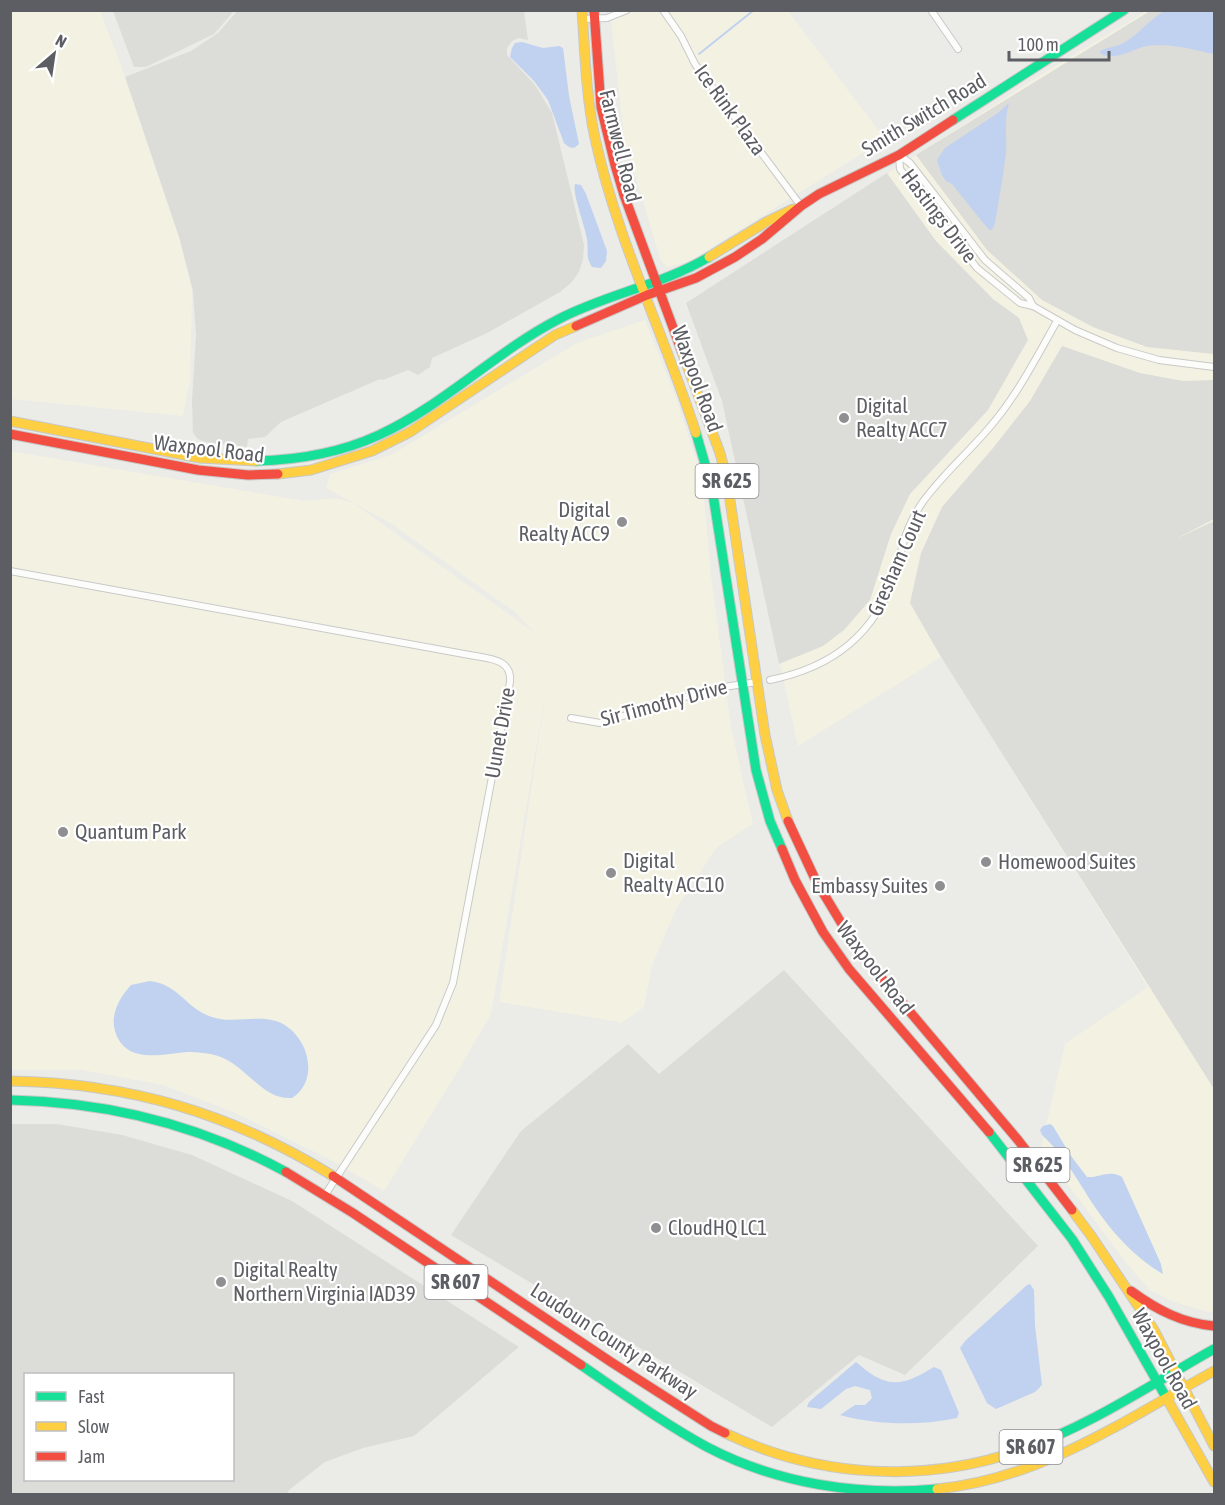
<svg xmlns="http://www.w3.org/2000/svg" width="1225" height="1505" font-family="'Asap Condensed',sans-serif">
<rect width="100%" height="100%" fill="#ebebe7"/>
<g fill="#f3f2e2">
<path d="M10,11H100L181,223L192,292L190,381L183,416L11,399Z"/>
<path d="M610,11H788L885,139L690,261L668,267L661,261L624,138Z"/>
<path d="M1147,11H1214V1311L1208,1312L1174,1302L1150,1290L1127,1264L1041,1148L1065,1044L1148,987L941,657L798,746L722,401L686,303L1044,73Z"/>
<path d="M645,320L673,390L702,477L711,575L731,728L753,824L717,847L676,909L652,965L644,1007L620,1024L619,1022L499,1002L547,685L491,1014L458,1071L384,1191L333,1161L233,1112L163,1085L82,1070H11L10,451L304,501L335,498L353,503L535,633L515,612L392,524L326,488L330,474L391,455L577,343Z"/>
</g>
<g fill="#dcdcd8" fill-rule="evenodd">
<path d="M238,10L524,11L528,40L519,38L512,41L507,48V55L535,85L552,113L584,245L583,259L579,272L571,283L560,292L487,333L432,358L430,367L418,375L408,370L383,380L380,379L281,422L265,437L248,439L247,447L205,442L198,439L193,433L192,401L196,335L193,291L179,237L125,77L191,51L218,33Z"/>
<path d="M113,11H234L214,34L146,67H134Z"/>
<path d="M1150,11H1214V354L1147,347L1093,327L1042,300L987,250L916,155Z"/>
<path d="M887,173L936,241L993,299L1019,318L1028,340L988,410L910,494L891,534L870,600L844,630L823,646L779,664L722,401L686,303Z"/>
<path d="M1062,346L1140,373L1183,381L1214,380V519L1174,540L1214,521V1089L941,657L910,603L921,553L942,507L993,448L1030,401Z"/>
<path d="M784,970L1038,1246L905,1375L859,1355L772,1427L451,1235L521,1131L628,1044L659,1074Z"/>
<path d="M11,1124H56L122,1135L192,1155L292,1201L519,1347L414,1436L363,1448L325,1462L289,1490L287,1494H11ZM26,1374H232V1480H26Z"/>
</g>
<g fill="#c0d2f0">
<path d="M1164,11H1214V54C1194,50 1168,42 1147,46C1132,49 1117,61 1101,54L1100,51C1108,47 1118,47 1127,41C1140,32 1151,19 1164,11Z"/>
<path d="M522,42L543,48L559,46L563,48L569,96L579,144L574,148L569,147L564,143L548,100L534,81L510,57L512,48L515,43Z"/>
<path d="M1009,103C1004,119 1007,136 1006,153C1003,177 999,200 995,223L992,230H989L952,184L946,181L942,175L937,160L945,148L998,113Z"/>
<path d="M575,184L581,185L586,194L607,251L606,261L601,268L592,267C585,256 589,251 587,239C585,226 572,193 575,184Z"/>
<path d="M150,981C180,985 186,1009 212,1017C232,1024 255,1015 276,1021C307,1031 322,1079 292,1098C262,1100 246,1065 218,1056C209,1053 197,1052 187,1052C162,1054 125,1065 115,1031C110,1014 120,997 131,985Z"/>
<path d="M1050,1124L1053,1126L1071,1156L1087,1177C1099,1178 1110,1169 1122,1177L1161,1264L1163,1274C1130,1255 1104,1223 1084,1190C1072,1171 1059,1150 1042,1135L1040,1130L1043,1126Z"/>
<path d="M1030,1284L1034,1290L1035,1326L1042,1385L1035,1392L996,1409L987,1403L960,1348L965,1341L1027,1285Z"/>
<path d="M856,1362C860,1365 863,1368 867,1371C894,1391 910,1381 934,1367L941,1370L959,1413L957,1418C921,1426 876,1425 840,1415L855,1405H865L872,1398L870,1390L855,1386L846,1389L821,1409L807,1407L809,1402Z"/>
</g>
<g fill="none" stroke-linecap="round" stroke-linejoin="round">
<path stroke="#c0d2f0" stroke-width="2" d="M699,54L754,10"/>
<defs>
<g id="street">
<path d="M663,10L681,36L695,64L801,206"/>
<path d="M931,10L958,49"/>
<path d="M583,19L607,18L627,10"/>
<path d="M899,155L900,169L977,268L1020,303L1033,306L1075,330L1117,348L1159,360L1214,367"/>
<path d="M899,155L910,163L985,260L1029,298L1033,306"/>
<path d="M10,571L475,656C492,659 512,660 510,682L453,983L436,1025L325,1195"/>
<path d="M770,680C834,667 875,634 897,571C900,562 900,553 903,544C907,529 914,515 922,503C941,476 967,454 989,428C1017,396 1036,358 1057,321"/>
<path d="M571,718L600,723L711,689L757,682"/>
</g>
<g id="fast">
<path d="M953,120L1124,10"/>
<path d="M696,433L712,488L756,770L770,821L782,849"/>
<path d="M256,461C299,460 340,453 379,435C444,405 495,352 559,319C607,294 662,285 709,257"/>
<path d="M10,1100C107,1102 200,1125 286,1172"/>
<path d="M989,1132L1072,1239L1109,1297L1167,1399"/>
<path d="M581,1365C622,1393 663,1423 707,1447C778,1484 858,1496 937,1489"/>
<path d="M1018,1451C1088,1427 1150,1385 1214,1349"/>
</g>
<g id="slow">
<path d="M582,10C585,53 586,96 595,138C617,240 664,334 696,433"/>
<path d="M709,257L766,222L793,209"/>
<path d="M682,352L720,453L727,480L765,735L777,790L788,821"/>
<path d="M10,421L200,458L256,461"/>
<path d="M278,474L311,470L372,451L410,432L555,335L576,326"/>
<path d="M10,1081C129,1083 231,1113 333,1176"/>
<path d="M1072,1210L1092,1237L1154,1330L1214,1446"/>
<path d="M1167,1399L1214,1482"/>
<path d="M725,1433C816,1477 922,1484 1018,1451"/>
<path d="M937,1489C1041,1479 1125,1420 1214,1371"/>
</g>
<g id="jam">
<path d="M594,10L601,107L615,165L624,195L682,352"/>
<path d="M576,326L647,295L696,278L735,257L762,239L801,206L819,194L899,155L953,120"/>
<path d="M10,434L198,470L248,475L278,474"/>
<path d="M788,821L816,881L857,949L1018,1140L1072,1210"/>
<path d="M782,849L795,880L823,932L849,969L989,1132"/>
<path d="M286,1172L353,1213L581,1365"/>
<path d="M333,1176L611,1362L711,1426L725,1433"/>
<path d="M1131,1291C1157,1310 1182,1323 1214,1326"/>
</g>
</defs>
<use href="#street" stroke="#c9c9c9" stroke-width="8"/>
<use href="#fast" stroke="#c7c8c7" stroke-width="11"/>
<use href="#slow" stroke="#c7c8c7" stroke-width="11"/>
<use href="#jam" stroke="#c7c8c7" stroke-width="11"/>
<use href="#street" stroke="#fcfcfb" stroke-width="6"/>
<use href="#fast" stroke="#16e098" stroke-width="9"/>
<use href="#slow" stroke="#ffcf43" stroke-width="9"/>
<use href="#jam" stroke="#f24e42" stroke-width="9"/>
</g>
<g fill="#8f8f91" stroke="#fff" stroke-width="2">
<circle cx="844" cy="418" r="6"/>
<circle cx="622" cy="522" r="6"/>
<circle cx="63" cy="832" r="6"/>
<circle cx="986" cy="862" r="6"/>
<circle cx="611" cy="873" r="6"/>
<circle cx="940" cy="886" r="6"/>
<circle cx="656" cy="1228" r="6"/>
<circle cx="221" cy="1282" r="6"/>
</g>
<g text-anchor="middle" stroke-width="4.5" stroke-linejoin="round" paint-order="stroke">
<g fill="#fff" stroke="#8e8e92" stroke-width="1.5">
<rect x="695.5" y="464" width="63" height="34" rx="4.5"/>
<rect x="1006.5" y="1148" width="63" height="34" rx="4.5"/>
<rect x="424.5" y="1265" width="63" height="34" rx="4.5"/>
<rect x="999.5" y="1430" width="63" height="34" rx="4.5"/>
</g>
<g font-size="20" font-weight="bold" fill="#5d5e63">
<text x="727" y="488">SR 625</text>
<text x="1038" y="1172">SR 625</text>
<text x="456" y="1289">SR 607</text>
<text x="1031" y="1454">SR 607</text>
</g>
<g font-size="21" fill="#5d5e63" stroke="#fff">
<text transform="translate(730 110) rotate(54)" y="7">Ice Rink Plaza</text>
<text transform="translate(924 115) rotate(-31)" y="7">Smith Switch Road</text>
<text transform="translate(620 146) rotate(76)" y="7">Farmwell Road</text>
<text transform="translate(939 216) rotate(53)" y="7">Hastings Drive</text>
<text transform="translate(697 379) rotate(70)" y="7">Waxpool Road</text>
<text transform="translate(209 449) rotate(7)" y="7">Waxpool Road</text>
<text transform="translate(897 563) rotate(-66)" y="7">Gresham Court</text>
<text transform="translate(664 703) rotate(-15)" y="7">Sir Timothy Drive</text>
<text transform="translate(500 733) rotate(-80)" y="7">Uunet Drive</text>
<text transform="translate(875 968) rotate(52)" y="7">Waxpool Road</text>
<text transform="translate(614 1341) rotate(33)" y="7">Loudoun County Parkway</text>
<text transform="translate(1164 1359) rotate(61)" y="7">Waxpool Road</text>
</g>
<g font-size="21" fill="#5d5e63" stroke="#fff" text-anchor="start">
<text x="856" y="413">Digital<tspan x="856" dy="24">Realty ACC7</tspan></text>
<text x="610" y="517" text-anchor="end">Digital<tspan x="610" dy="24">Realty ACC9</tspan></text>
<text x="75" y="839">Quantum Park</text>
<text x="623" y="868">Digital<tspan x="623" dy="24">Realty ACC10</tspan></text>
<text x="998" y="869">Homewood Suites</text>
<text x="928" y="893" text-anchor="end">Embassy Suites</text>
<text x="668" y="1235">CloudHQ LC1</text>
<text x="233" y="1277">Digital Realty<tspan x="233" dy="24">Northern Virginia IAD39</tspan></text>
</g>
</g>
<rect width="1225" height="1505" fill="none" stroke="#5d5e63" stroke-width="24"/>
<rect x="24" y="1373" width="210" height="108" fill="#ffffff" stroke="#bebfc1" stroke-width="1.5"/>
<rect x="36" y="1392" width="30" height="9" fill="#16e098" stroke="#bebfc1" stroke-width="1.5"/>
<text x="78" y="1403" font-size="18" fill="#5d5e63">Fast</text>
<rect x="36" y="1422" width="30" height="9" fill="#ffcf43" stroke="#bebfc1" stroke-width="1.5"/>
<text x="78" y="1433" font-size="18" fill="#5d5e63">Slow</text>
<rect x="36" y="1452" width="30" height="9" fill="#f24e42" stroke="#bebfc1" stroke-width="1.5"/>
<text x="78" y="1463" font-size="18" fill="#5d5e63">Jam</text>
<g transform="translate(54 54) rotate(29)" stroke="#ffffff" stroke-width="4.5" paint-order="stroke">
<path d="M0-4.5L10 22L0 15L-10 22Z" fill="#5d5e63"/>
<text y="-9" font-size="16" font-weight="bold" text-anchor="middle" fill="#5d5e63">N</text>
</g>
<path d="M1009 51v9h100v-9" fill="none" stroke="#5d5e63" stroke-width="3"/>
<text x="1018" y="51" font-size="18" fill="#5d5e63" stroke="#ffffff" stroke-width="4.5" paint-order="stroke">100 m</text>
</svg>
